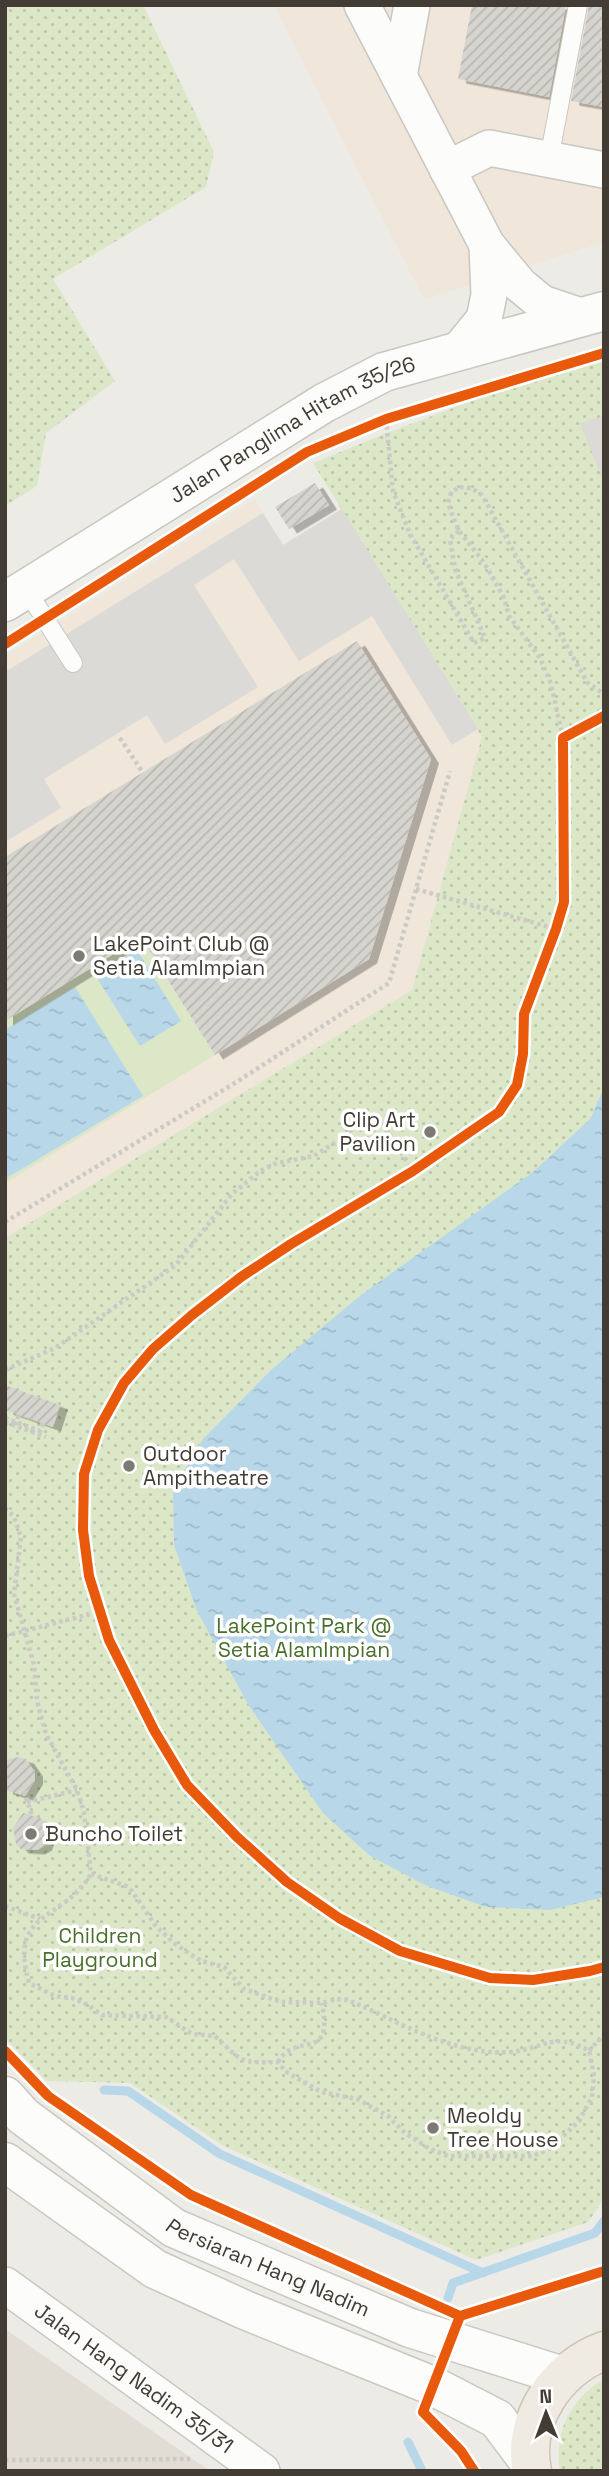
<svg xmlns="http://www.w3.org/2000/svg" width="609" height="2476" font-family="'Space Grotesk',sans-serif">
<defs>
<pattern id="green-dots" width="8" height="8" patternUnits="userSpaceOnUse" patternTransform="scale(1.75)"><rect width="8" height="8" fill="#dbe7c7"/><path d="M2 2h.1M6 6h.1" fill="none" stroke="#bdc7ac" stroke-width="1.8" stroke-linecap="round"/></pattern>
<pattern id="water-ripples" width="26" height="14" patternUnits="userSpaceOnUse" patternTransform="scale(1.75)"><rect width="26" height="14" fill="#b8d8ea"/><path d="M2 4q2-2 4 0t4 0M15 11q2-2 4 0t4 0" fill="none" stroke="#9fbac9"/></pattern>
<pattern id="building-hatch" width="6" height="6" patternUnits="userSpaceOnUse" patternTransform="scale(1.75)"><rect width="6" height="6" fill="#d6d4cf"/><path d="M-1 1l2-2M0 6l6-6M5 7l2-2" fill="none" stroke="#b9b7b2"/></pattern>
<filter id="shadow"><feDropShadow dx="8" dy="4.5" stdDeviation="0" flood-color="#0004"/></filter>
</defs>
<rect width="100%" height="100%" fill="#edebe6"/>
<path fill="#e1dcd4" d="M5,2329L210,2471H5Z"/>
<g fill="#f0e6d9">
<path d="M274,5H604V242L424,299Z"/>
<path d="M254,499L283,545L342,509L482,737L412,990L5,1238V656Z"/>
</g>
<g fill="url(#green-dots)">
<path d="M5,5H143L214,152L206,187L53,279L115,381L46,433L37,486L5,506Z"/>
<path d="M604,361V2199L588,2222L476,2260L222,2145L130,2083L47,2081L5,2038V1238L412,990L482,737L313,463L387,433L474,400Z"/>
<path d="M604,2379V2471H560C553,2433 571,2398 604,2379Z"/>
</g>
<path fill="#dbe7c7" d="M67,820L215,1055L5,1183V857Z"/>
<g fill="#dcdad6">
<path d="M604,416V483L580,423Z"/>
<path d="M342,509L478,729L452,745L372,616L299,661L234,559L194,585L258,687L165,744L147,715L44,779L61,808L5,842V672L263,513L283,545Z"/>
</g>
<g fill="url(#water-ripples)">
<path d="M137,950L181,1021L140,1046L95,975Z"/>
<path d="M75,987L143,1096L5,1179V1030Z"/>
<path d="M604,1088V1897L550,1910L486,1907L427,1886L370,1856L323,1813L249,1706L197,1611L174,1545L173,1489L203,1439L271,1370L361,1295L533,1172L590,1119Z"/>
</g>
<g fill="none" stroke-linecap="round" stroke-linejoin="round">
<g stroke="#b8d8ea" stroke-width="9">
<path d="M104,2090L128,2091L220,2154L483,2273"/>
<path d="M448,2298L453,2283L595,2233L604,2221"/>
<path d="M408,2442L422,2471"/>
</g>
</g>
<g fill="url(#building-hatch)" filter="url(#shadow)">
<path d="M472,5H566L549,97L458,79Z"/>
<path d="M589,5H604V107L571,101Z"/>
<path d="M315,483L329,505L289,529L275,507Z"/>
<path d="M357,641L431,759L369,959L215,1055L141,937L5,1021V857Z"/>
<path d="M5,1385L60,1405L53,1427L5,1410Z"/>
<path d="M18,1757L26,1759L35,1772V1780L25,1796L5,1790V1760Z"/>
<path d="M23,1813L40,1818L46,1823L49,1831L44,1846L37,1850L21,1849L16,1844L13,1828Z"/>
</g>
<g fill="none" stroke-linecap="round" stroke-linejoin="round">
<defs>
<g id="service">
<path d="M549,159L578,5"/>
<path d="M26,589L73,663"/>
</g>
<g id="minor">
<path d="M362,5L487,245L520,285L542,303L584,317"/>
<path d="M399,76L412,5"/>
<path d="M447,169L489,148L604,170"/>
<path d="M457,352L484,319L489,295L487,245"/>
<path id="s1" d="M5,2285L262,2471"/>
</g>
<g id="tertiary">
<path id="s2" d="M5,602L324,403L384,372L604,311"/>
<path id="s3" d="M5,2096L23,2116L174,2228L410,2328L563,2376"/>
<path d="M5,2162L155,2269L245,2310L433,2386L497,2419L530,2463"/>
</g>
<path id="primary" d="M532,2471C521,2420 557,2368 604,2351"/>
</defs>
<use href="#service" stroke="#c9c7c2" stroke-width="20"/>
<use href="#minor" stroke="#c9c7c2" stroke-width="38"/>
<use href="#tertiary" stroke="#c9c7c2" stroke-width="41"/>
<use href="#primary" stroke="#cec6b4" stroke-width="41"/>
<g stroke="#cbcac6" stroke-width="4.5" stroke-dasharray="3.5 3.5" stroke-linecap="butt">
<path d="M386,419L393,491L410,534L474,643L485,638L455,569L450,539L459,531"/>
<path d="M604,716L563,738L564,902L556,929L524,1014L523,1054L517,1085L499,1112L413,1171L291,1244L241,1277L192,1315L153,1349L124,1383L98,1430L84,1474L83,1530L89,1576L109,1640L154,1730L187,1785L237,1837L287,1882L339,1918L400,1951L490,1978L533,1980L590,1971L604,1967"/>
<path d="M120,738L143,773"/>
<path d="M563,738L551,684L540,658L509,616L504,598L485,564L459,531L453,517L448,503L451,493L459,487L471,488L482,495L587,682L604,694"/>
<path d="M416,889L556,929"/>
<path d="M5,1222L235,1083L389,983L450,771"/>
<path d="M5,1370L55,1348L176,1265L232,1194L260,1171L277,1163L314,1156L344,1137L364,1117L372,1115L380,1120L413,1171"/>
<path d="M5,1418L40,1431L43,1423"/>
<path d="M5,1422L46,1437"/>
<path d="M5,1508L14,1517L21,1537L14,1594L34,1665L37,1701L46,1734L77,1790L84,1812L91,1874"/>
<path d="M5,1636L102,1611"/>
<path d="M24,1791L32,1816"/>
<path d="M27,1802L77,1790"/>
<path d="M91,1874L126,1886L132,1891L155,1925L175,1944L201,1961L224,1967L244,1989L281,2002L322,2003L336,1999L348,2000C400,2022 453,2056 511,2052C543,2049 555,2030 589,2051L594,2075L592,2097L579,2121L551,2148L533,2156H448L430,2149L405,2133L388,2116L357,2099L321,2092L285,2071L278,2062C240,2063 242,2062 215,2036L192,2034L166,2017L102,2015L86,2004L72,1998L55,1996L29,1983C8,1909 62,1923 91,1874Z"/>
<path d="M5,1906L40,1919"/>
<path d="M589,2051L604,2034"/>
<path d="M278,2062C297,2030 334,2064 322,2003"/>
<path d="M5,2460L190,2459"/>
</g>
<use href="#service" stroke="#fcfcfb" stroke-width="18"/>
<use href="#minor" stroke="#fcfcfb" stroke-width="35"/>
<use href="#tertiary" stroke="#fcfcfb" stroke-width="38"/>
<use href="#primary" stroke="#efebe3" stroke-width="38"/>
<path stroke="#cbcac6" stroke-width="4.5" stroke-dasharray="3.5 3.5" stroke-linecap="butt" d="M15,1425L19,1415"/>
<defs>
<g id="cycleway">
<path d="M5,644L307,452L386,419L604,353"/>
<path d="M604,716L563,738L564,902L556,929L524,1014L523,1054L517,1085L499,1112L413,1171L291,1244L241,1277L192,1315L153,1349L124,1383L98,1430L84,1474L83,1530L89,1576L109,1640L154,1730L187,1785L237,1837L287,1882L339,1918L400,1951L490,1978L533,1980L590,1971L604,1967"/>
<path d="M5,2051L48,2096L191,2195L460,2316L604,2271"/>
<path d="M460,2316L423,2412L461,2451L474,2471"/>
</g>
</defs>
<use href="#cycleway" stroke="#fff" stroke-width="15"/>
<use href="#cycleway" stroke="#e8590c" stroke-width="10"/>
</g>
<g fill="#7e7972" stroke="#fff" stroke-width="2.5">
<circle cx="79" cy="956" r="7"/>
<circle cx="430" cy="1132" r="7"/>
<circle cx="129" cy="1466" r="7"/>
<circle cx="31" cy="1834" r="7"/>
<circle cx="433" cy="2128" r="7"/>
</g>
<g text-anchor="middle" stroke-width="7" stroke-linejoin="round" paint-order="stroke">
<g font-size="21" fill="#423c34" stroke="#fff">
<text dy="7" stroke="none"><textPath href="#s2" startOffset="336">Jalan Panglima Hitam 35/26</textPath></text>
<text dy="7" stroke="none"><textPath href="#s3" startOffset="317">Persiaran Hang Nadim</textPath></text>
<text dy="7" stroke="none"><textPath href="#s1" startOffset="159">Jalan Hang Nadim 35/31</textPath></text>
</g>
<g font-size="21" fill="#423c34" stroke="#fff" text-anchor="start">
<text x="93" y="951">LakePoint Club @<tspan x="93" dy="24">Setia AlamImpian</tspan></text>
<text x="416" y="1127" text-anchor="end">Clip Art<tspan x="416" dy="24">Pavilion</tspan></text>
<text x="143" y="1461">Outdoor<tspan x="143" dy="24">Ampitheatre</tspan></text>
<text x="45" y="1841">Buncho Toilet</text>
<text x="447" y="2123">Meoldy<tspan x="447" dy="24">Tree House</tspan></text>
</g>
<g font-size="21" fill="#486f2b" stroke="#fff">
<text x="304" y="1633">LakePoint Park @<tspan x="304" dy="24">Setia AlamImpian</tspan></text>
<text x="100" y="1943">Children<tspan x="100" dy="24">Playground</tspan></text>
</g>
</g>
<rect width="609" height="2476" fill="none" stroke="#423c34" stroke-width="14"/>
<g transform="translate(546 2413) rotate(359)" stroke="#ffffff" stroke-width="5" paint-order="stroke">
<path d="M0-5L12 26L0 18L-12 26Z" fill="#423c34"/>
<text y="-10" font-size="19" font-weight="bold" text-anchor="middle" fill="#423c34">N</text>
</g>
</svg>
